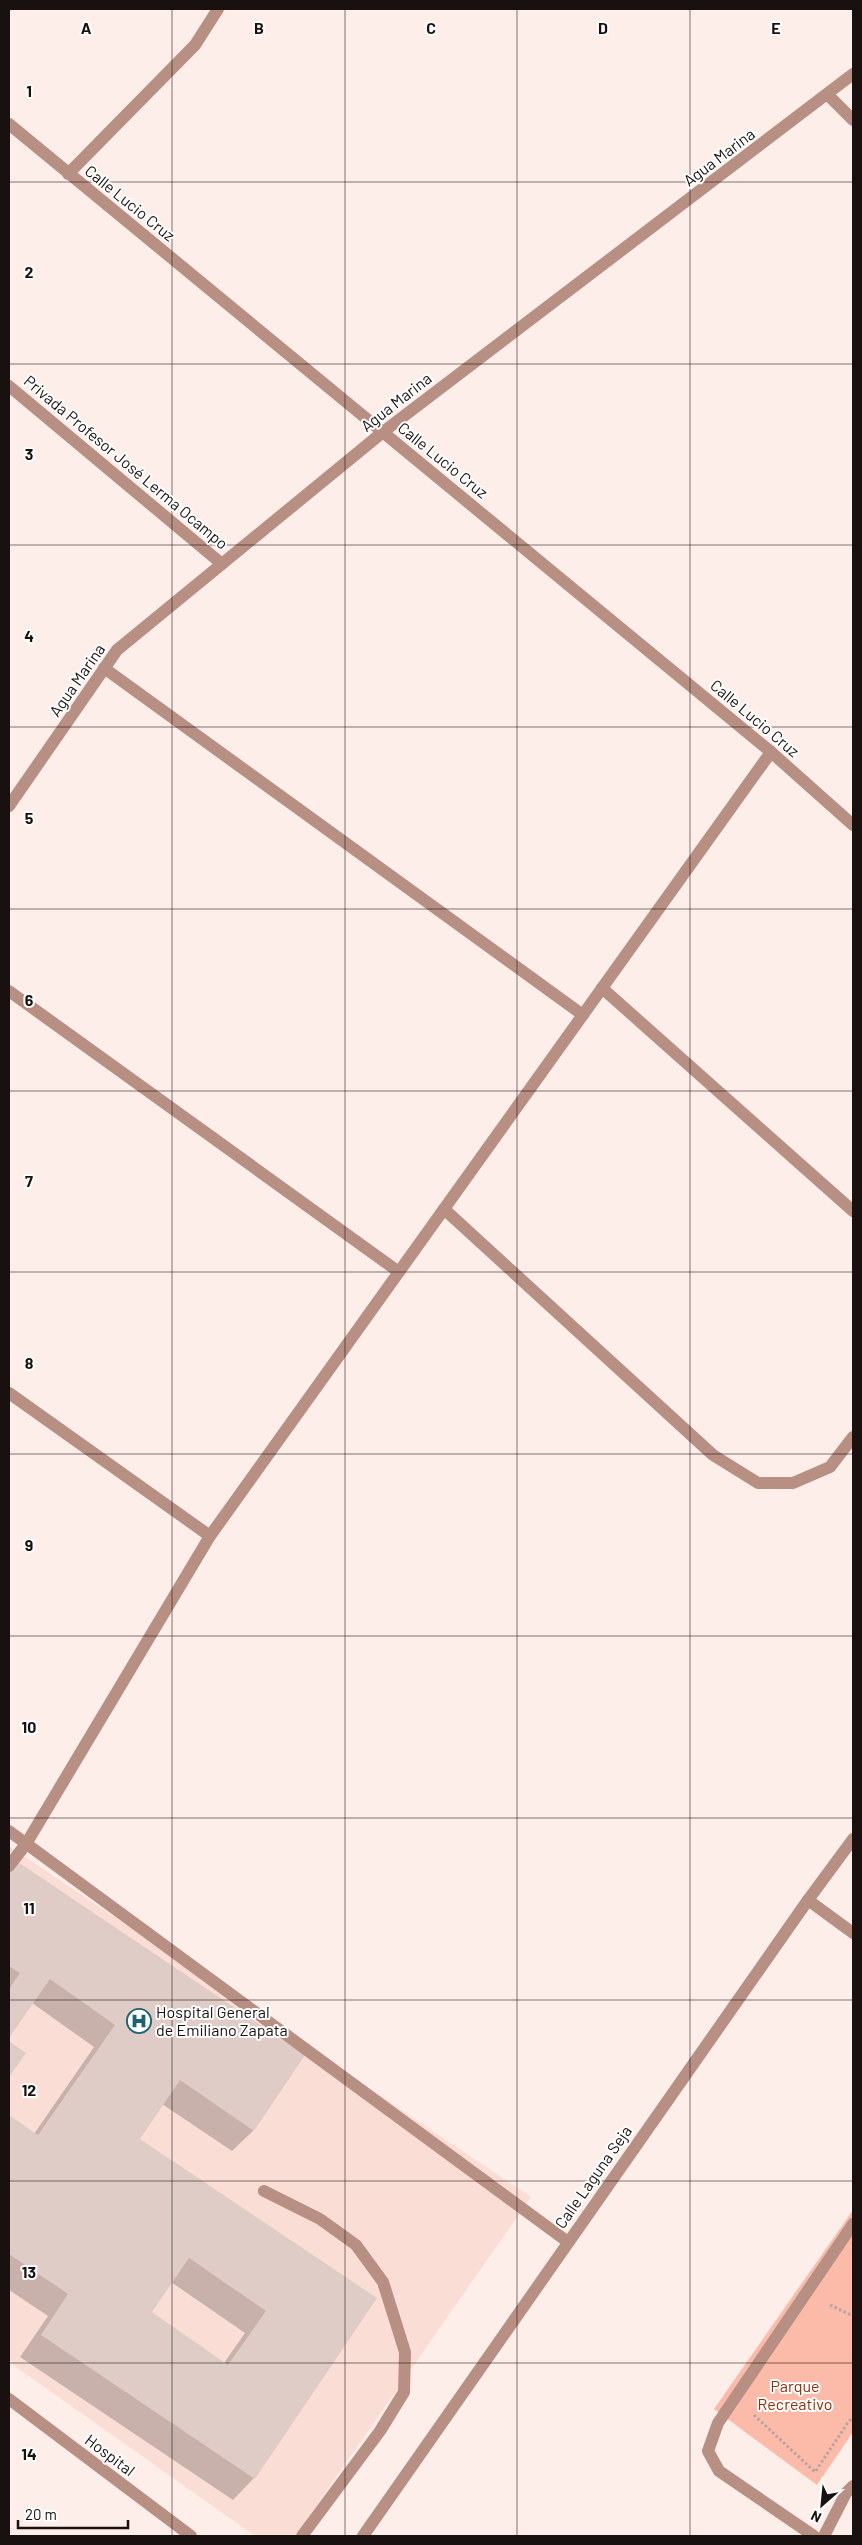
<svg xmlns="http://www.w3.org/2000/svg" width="862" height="2545" font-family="Barlow,sans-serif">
<rect width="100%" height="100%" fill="#feeee9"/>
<path fill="#faded6" d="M9,1846L531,2197L295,2536H255L9,2362Z"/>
<path fill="#fcbba8" d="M853,2210V2432L817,2485L714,2409Z"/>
<path fill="#0003" fill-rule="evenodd" d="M9,1868L254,2130L232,2151L162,2104L139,2140L376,2299L254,2478L233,2500L20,2357L48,2316L9,2290V2116L34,2134L94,2047L32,2003L9,2036ZM171,2282L245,2333L224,2363L150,2312Z"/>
<g fill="#e0ccc6" fill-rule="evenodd">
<path d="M15,1860L305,2055L254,2131L180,2080L140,2139L377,2298L255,2479L41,2335L68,2294L9,2254V2115L38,2135L115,2025L50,1979L9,2038V1989L20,1973L9,1966V1870ZM189,2258L266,2311L228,2365L152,2312Z"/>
<path d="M9,2041L26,2053L9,2077Z"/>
</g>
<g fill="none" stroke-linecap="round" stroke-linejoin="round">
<g stroke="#b3a5a1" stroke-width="3" stroke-dasharray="2.5 2.5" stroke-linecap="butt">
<path d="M830,2305L853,2316"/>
<path d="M754,2415L815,2472L849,2421L853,2418"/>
</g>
<g stroke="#b78f83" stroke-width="12">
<path d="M828,95L853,120"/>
<path d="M9,124L771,752L853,825"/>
<path d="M68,174L195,45L218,9"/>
<path d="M9,386L222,564"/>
<path d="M104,668L583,1015"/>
<path d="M9,806L117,650L383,432L853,74"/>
<path d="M602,988L853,1211"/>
<path d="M9,991L399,1272"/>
<path d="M444,1209L713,1455L758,1483H793L830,1467L853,1437"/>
<path d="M9,1393L210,1536"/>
<path d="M9,1831L568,2242"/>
<path d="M9,1866L26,1844L210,1536L771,752"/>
<path d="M808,1900L853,1933"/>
<path d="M264,2191L320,2219L356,2245L383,2282L405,2352L404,2392L380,2431L302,2536"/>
<path d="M9,2399L191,2536"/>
<path d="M363,2536L808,1900L853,1839"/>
<path d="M814,2536L719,2471L708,2451L718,2423L853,2224"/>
<path d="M824,2536L846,2493L853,2486"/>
</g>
</g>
<path fill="none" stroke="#18110f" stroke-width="1" stroke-opacity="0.55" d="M172,9V2536M345,9V2536M517,9V2536M690,9V2536M9,182H853M9,364H853M9,545H853M9,727H853M9,909H853M9,1091H853M9,1272H853M9,1454H853M9,1636H853M9,1818H853M9,2000H853M9,2181H853M9,2363H853"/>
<defs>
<symbol id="hospital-ring" viewBox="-11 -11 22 22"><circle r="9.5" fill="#fff" stroke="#1b6272" stroke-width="1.5"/><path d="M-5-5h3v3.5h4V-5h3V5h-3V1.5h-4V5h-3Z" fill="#1b6272"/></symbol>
</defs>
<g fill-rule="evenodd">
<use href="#hospital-ring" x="125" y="2007" width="28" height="28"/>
</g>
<g text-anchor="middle" stroke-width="4" stroke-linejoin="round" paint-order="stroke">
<g font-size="16" fill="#18110f" stroke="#fff">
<text transform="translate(719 157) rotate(-37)" y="6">Agua Marina</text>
<text transform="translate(130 203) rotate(39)" y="6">Calle Lucio Cruz</text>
<text transform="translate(396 402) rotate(-38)" y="6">Agua Marina</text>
<text transform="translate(443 460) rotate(39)" y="6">Calle Lucio Cruz</text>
<text transform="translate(126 462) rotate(40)" y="6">Privada Profesor José Lerma Ocampo</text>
<text transform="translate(77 680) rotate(-55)" y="6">Agua Marina</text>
<text transform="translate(755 718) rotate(40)" y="6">Calle Lucio Cruz</text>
<text transform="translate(593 2177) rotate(-55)" y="6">Calle Laguna Seja</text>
<text transform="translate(110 2455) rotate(37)" y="6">Hospital</text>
</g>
<g font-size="16" fill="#18110f" stroke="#fff" text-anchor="start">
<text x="156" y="2018">Hospital General<tspan x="156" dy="18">de Emiliano Zapata</tspan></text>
</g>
<g font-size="16" fill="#942d08" stroke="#fff">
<text x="795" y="2392">Parque<tspan x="795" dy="18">Recreativo</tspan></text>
</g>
</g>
<g font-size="16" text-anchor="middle" font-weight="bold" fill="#18110f" stroke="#fff" stroke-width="4" stroke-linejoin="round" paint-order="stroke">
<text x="86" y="34">A</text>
<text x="259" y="34">B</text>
<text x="431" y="34">C</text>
<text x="603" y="34">D</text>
<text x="776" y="34">E</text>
<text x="29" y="97">1</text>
<text x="29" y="278">2</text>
<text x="29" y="460">3</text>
<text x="29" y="642">4</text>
<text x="29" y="824">5</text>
<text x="29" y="1006">6</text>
<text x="29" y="1187">7</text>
<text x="29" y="1369">8</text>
<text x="29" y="1551">9</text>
<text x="29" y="1733">10</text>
<text x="29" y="1914">11</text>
<text x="29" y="2096">12</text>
<text x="29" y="2278">13</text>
<text x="29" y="2460">14</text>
</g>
<rect width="862" height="2545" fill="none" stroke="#18110f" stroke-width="20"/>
<g transform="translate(822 2505) rotate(207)" stroke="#ffffff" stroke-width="4" paint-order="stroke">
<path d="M0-4L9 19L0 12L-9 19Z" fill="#18110f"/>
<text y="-8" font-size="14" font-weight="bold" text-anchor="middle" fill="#18110f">N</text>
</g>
<path d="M18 2520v8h110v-8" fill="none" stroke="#18110f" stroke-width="2.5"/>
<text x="25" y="2520" font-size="15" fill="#18110f" stroke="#ffffff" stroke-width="4" paint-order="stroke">20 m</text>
</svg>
